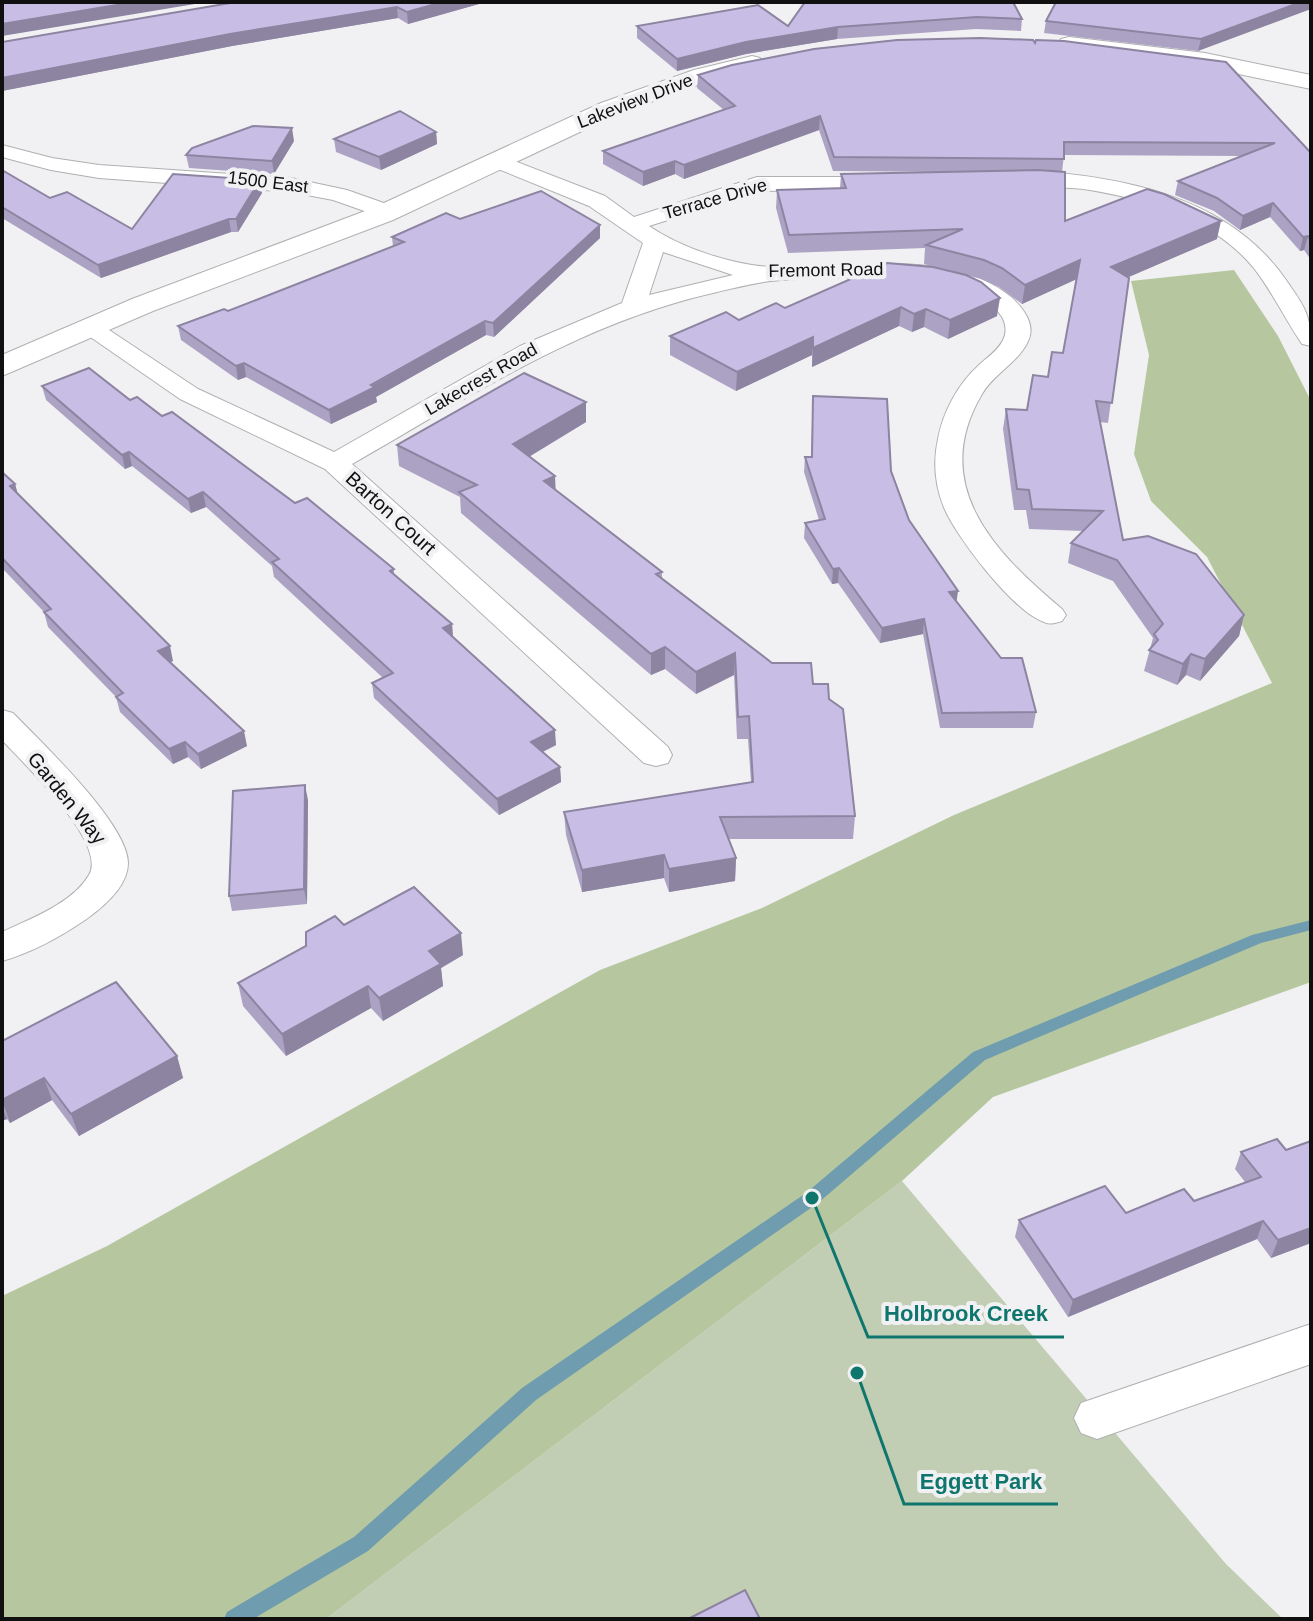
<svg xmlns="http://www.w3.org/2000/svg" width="1313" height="1621" font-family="Helvetica,sans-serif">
<rect width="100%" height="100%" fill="#f1f1f3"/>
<path fill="#c2ceb3" d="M902,1181L1226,1564L1283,1619H326Z"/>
<path fill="#b6c7a0" d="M1234,270L1278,336L1311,401V982L993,1097L902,1181L326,1619H2V1296L107,1246L600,970L762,908L954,815L1272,683L1207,557L1151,501L1134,454L1149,355L1131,281Z"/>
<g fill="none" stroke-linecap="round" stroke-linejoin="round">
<path fill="#6f9cae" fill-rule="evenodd" d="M1311,920V930L1261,943L985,1060L818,1203L536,1400L368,1551L253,1619H224L227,1612L354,1537L522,1388L806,1193L973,1052L1252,935Z"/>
<defs>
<g id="minor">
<path d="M2,145L52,158L99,165L291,178L347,190L395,207L398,212L387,219L333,200L291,192L99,178L51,170L2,157Z"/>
<path d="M499,155L605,196L634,217L757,177H894L897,182L894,187L886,189L759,191L649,226C681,248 730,264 769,267C843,271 948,245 1011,297C1022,307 1035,323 1029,339C1020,362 994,373 982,394C928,485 995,553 1062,609L1066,615L1062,621C1055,623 1051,625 1044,622C1014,612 954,535 943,505C935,484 933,461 938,439C943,412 958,384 978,366C986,358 998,351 1003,340C1007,333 1006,324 1002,317C983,285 918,278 885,278C849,277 806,277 771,281C753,283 735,288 717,292C579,323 473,395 352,464L668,747L672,755L668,763L656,766L644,763L325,469L180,399L76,327L79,322H97L198,389L334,452L520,346L622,303L643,243L589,206L491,166L488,161ZM663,252L733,275L649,295Z"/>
<path d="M1018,170C1116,175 1227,194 1286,280C1304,306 1311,314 1311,346L1302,344C1285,319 1272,291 1253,267C1213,219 1148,200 1090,190C1064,186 1036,188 1010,182L1007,177Z"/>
<path d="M2,710L13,713C41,742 128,824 128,863C128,887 102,908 85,920C60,937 31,953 2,961V932C30,919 73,903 89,875C108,843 23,763 2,740Z"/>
<path d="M1311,1324V1364L1097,1439L1081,1433L1074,1418L1081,1403Z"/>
</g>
<g id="tertiary">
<path d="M1069,37L1205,53L1311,75V89L1205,67L1061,49L1057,44L1061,39Z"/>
<path d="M752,56L760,58L764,63L760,68L711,80L618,114L393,220L153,311L2,376V355L132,299L373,208L601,103L694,70Z"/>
</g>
</defs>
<use href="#minor" stroke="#afb0b1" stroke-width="2"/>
<use href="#tertiary" stroke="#afb0b1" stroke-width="2"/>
<use href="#minor" fill="#fff" fill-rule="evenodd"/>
<use href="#tertiary" fill="#fff" fill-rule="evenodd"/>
</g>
<g fill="#aca3c4">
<path d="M236,2H486L408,24L398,18L232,46L2,91V42Z"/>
<path d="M805,2L1022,19L1021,31L976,29L837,39L746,54L677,71L637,38V26H788Z"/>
<path d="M1311,2L1198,51L1044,33L1046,21Z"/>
<path d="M1035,43L1311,153V260L1304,250L1300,251L1270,217L1240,230L1214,211L1175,195L1178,181L1241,156L1064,155L1062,172L1065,221L1217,239L1128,277L1108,423L1100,422L1123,540L1244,615L1239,636L1200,681L1186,675L1177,685L1144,671L1153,638L1113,581L1068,563L1071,543L1083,531L1029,529L1026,510H1014L1003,429L1006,409L1027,410L1063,353L1076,279L1022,304L999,287L981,279L924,264L925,248L788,253L776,208L777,190L840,188L841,174L951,172L833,171L819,130L684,179L675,174L643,186L603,164V151L724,110L697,88L698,75Z"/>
<path d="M436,132L437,144L381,170L336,152L334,139Z"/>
<path d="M294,141L274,174L189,168L186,155Z"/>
<path d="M2,170L50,198L132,229L262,193L238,232H231L101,278L2,218Z"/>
<path d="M460,219L600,238L494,337L486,335L376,397L377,402L331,424L246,377L238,380L181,340L178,326L228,311L393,247L392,237Z"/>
<path d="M887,263L997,316L948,339L924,327L912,332L899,326L812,367V355L736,391L670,355V336L785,308Z"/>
<path d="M42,386L130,400L162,416L394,569V575L452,624L453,637L556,745L543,752L560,767L561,782L499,815L374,698L372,683L383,678L274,577L272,566L206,507L191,513L132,466L125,469L46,400Z"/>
<path d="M813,396L891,471L909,520L956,602L1036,712L1033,728H940L923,634L880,643L838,583L832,584L804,538L805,523L819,520L804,472L805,457H811Z"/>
<path d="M586,422L529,457L555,490L662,572V579L772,663L813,684L829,699L855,816L853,839H728L736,858L735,881L669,892L664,878L582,892L566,835L564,812L751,782L748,739H737L734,675L696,694L665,669L651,675L461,513L460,497L399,466L397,445Z"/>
<path d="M2,472L15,484L18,495L173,661L170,662L247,746L201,769L188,757L173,764L120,712L116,697L48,627L44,612L2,568Z"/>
<path d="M308,800L307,904L232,911L229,896Z"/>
<path d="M344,925L463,955L441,968L443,986L383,1021L371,1008L286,1056L243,1006L238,983Z"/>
<path d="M2,1041L177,1056L183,1078L79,1136L52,1100L10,1123L7,1119L2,1121Z"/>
<path d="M1241,1152L1311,1243L1271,1258L1257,1239L1068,1317L1015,1237L1019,1220L1126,1213L1194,1201L1245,1182L1235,1169Z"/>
</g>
<g fill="#8c84a0">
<path d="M135,2H207L2,36V24Z"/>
<path d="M443,2H486L408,24L407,12Z"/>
<path d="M1301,2H1311V9L1198,51L1201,39Z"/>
<path d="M397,7L398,18L232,46L2,91V78L230,34Z"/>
<path d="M838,27L837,39L746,54L677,71V59L746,42Z"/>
<path d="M820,116L819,130L684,179V165Z"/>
<path d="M292,128L294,141L274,174L272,161Z"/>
<path d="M436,132L437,144L381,170L379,157Z"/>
<path d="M675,161V174L643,186V172Z"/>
<path d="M260,180L262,193L238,232L236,219Z"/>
<path d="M1273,203L1270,217L1240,230L1243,216Z"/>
<path d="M229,219L231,232L101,278L98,265Z"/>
<path d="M1221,221L1217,239L1108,286L1111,267Z"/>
<path d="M600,225V238L494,337L493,323Z"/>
<path d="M1308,236L1304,250L1300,251L1303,237Z"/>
<path d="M1080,260L1077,279L1022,304L1025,285Z"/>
<path d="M1000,298L997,316L948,339L950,320Z"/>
<path d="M901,307L899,326L812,367L813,348Z"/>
<path d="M926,309L924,327L912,332L914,314Z"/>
<path d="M485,321L486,335L376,397L377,402L331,424L329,410Z"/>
<path d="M813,337L812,355L736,391L737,372Z"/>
<path d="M244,363L246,377L238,380L236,366Z"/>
<path d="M586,402V422L515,465L513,444Z"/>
<path d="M129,452L132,466L125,469L122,455Z"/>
<path d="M555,476L556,497L544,481Z"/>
<path d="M15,484L19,499L10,486Z"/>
<path d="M203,492L206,507L191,513L188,499Z"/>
<path d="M839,568L838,583L832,584L833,569Z"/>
<path d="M958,591L956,606L949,592Z"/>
<path d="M1244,615L1239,636L1200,681L1205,659Z"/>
<path d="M924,619L923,634L880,643L882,628Z"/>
<path d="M452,624L453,639L443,628Z"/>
<path d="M170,646L173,661L161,666L158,651Z"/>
<path d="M665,647V669L651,675V654Z"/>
<path d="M735,653L734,675L696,694V672Z"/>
<path d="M1191,654L1186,675L1177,685L1183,664Z"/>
<path d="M555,730L556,745L532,757L531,742Z"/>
<path d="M244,731L247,746L201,769L198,754Z"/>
<path d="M185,742L188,757L173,764L169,749Z"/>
<path d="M560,767L561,782L499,815L497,799Z"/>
<path d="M305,785L308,800L307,904L304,889Z"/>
<path d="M664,855V878L582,892V870Z"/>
<path d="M736,858L735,881L669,892V869Z"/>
<path d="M461,933L463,955L441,968L443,986L383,1021L379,998L429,951Z"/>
<path d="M368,986L371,1008L286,1056L282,1034Z"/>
<path d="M177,1056L183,1078L79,1136L71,1114Z"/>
<path d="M44,1078L52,1100L10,1123L2,1100Z"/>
<path d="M2,1107L7,1119L2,1121Z"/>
<path d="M1263,1221L1257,1239L1068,1317L1073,1300Z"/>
<path d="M1311,1228V1243L1271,1258L1278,1240Z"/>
</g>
<g fill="#c8bde4" stroke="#8c84a0" stroke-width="2">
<path d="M2,2H135L2,24Z"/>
<path d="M236,2H443L407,12L397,7L230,34L2,78V42Z"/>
<path d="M805,2H1013L1022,19L977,17L838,27L746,42L677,59L637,26L758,5L788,26Z"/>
<path d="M1056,2H1301L1201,39L1046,21Z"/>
<path d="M980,38L1033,40L1035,43L1036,40L1064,41L1226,62L1311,153V241L1308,236L1303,237L1273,203L1243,216L1217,198L1178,181L1275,143L1064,142V159L834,157L820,116L684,165L675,161L643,172L603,151L735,106L698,75L732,65L814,49L897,40Z"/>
<path d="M400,111L436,132L379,157L334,139Z"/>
<path d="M253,126L292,128L272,161L186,155L192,148Z"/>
<path d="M2,170L50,198L67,192L132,229L173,174L260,180L236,219H229L98,265L2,207Z"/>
<path d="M1038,170L1065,172V221L1147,189L1164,194L1221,221L1111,267L1129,278L1112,403L1096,401L1123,540L1148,536L1196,554L1244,615L1205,659L1191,654L1183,664L1149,650L1158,640L1154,634L1163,624L1117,560L1071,543L1103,511L1032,509L1029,490L1017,489L1006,409L1027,410L1033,375L1048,377L1052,352L1063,353L1080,260L1025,285L1002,268L984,260L926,245L963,229L789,235L777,190L846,188L841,174Z"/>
<path d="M541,191L600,225L493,323L485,321L371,385L375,387L329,410L244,363L236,366L178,326L224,309L228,311L404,242L392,237L446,213L460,219Z"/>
<path d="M887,263L933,267L966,275L981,282L1000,298L950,320L926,309L914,314L901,307L813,348V337L737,372L670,336L726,312L739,320L776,303L785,308Z"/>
<path d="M89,368L130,400L137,397L162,416L172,412L295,503L307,498L394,569L390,571L452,624L443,628L555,730L531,742L560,767L497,799L372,683L393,673L272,562L279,559L203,492L188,499L129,452L122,455L42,386Z"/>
<path d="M524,373L586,402L513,444L555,476L544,481L662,572L656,574L772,663H811L813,684H828L829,699L843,709L855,816L720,817L736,858L669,869L664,855L582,870L564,812L753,782L749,716L738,717L735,653L696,672L665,647L651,654L459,492L477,485L397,445Z"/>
<path d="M813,396L887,399L891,471L909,520L958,591L949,592L1001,658H1022L1036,712L942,713L924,619L882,628L839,568L833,569L805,523L825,519L805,457H812Z"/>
<path d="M2,472L15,484L10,486L170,646L158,651L244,731L198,754L185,742L169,749L116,697L123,693L44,612L51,609L2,558Z"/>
<path d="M305,785L304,889L229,896L233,791Z"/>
<path d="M414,887L461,933L429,951L441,964L379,998L368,986L282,1034L238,983L306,946V932L335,916L344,925Z"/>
<path d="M116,982L177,1056L71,1114L44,1078L2,1100V1041Z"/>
<path d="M1277,1139L1286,1150L1311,1141V1228L1278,1240L1263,1221L1073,1300L1019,1220L1105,1186L1126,1213L1184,1189L1194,1201L1261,1177L1241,1152Z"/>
<path d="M745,1590L760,1619H688Z"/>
</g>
<g text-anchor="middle" stroke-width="8" stroke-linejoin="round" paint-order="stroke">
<g font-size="18" fill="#101011" stroke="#f1f1f3">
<text transform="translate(635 101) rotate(-21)" y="6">Lakeview Drive</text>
<text transform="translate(268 182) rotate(7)" y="6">1500 East</text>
<text transform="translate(715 199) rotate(-16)" y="6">Terrace Drive</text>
<text transform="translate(826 270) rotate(-1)" y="6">Fremont Road</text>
<text transform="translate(481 379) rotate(-30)" y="6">Lakecrest Road</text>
</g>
<g font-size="20" fill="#101011" stroke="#f1f1f3">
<text transform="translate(391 513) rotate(42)" y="7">Barton Court</text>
<text transform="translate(67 798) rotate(51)" y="7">Garden Way</text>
</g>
</g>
<path fill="none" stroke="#0f766e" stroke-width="3" d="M812 1198L868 1337H1064M857 1373L904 1504H1058"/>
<g fill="#0f766e" stroke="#f1f1f3" stroke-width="3">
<circle cx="812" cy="1198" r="8"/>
<circle cx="857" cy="1373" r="8"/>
</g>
<g font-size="22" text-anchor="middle" font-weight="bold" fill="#0f766e" stroke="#f1f1f3" stroke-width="8" stroke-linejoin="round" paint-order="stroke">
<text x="966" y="1321">Holbrook Creek</text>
<text x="981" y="1489">Eggett Park</text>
</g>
<rect width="1313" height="1621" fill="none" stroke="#101011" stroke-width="8"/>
</svg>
